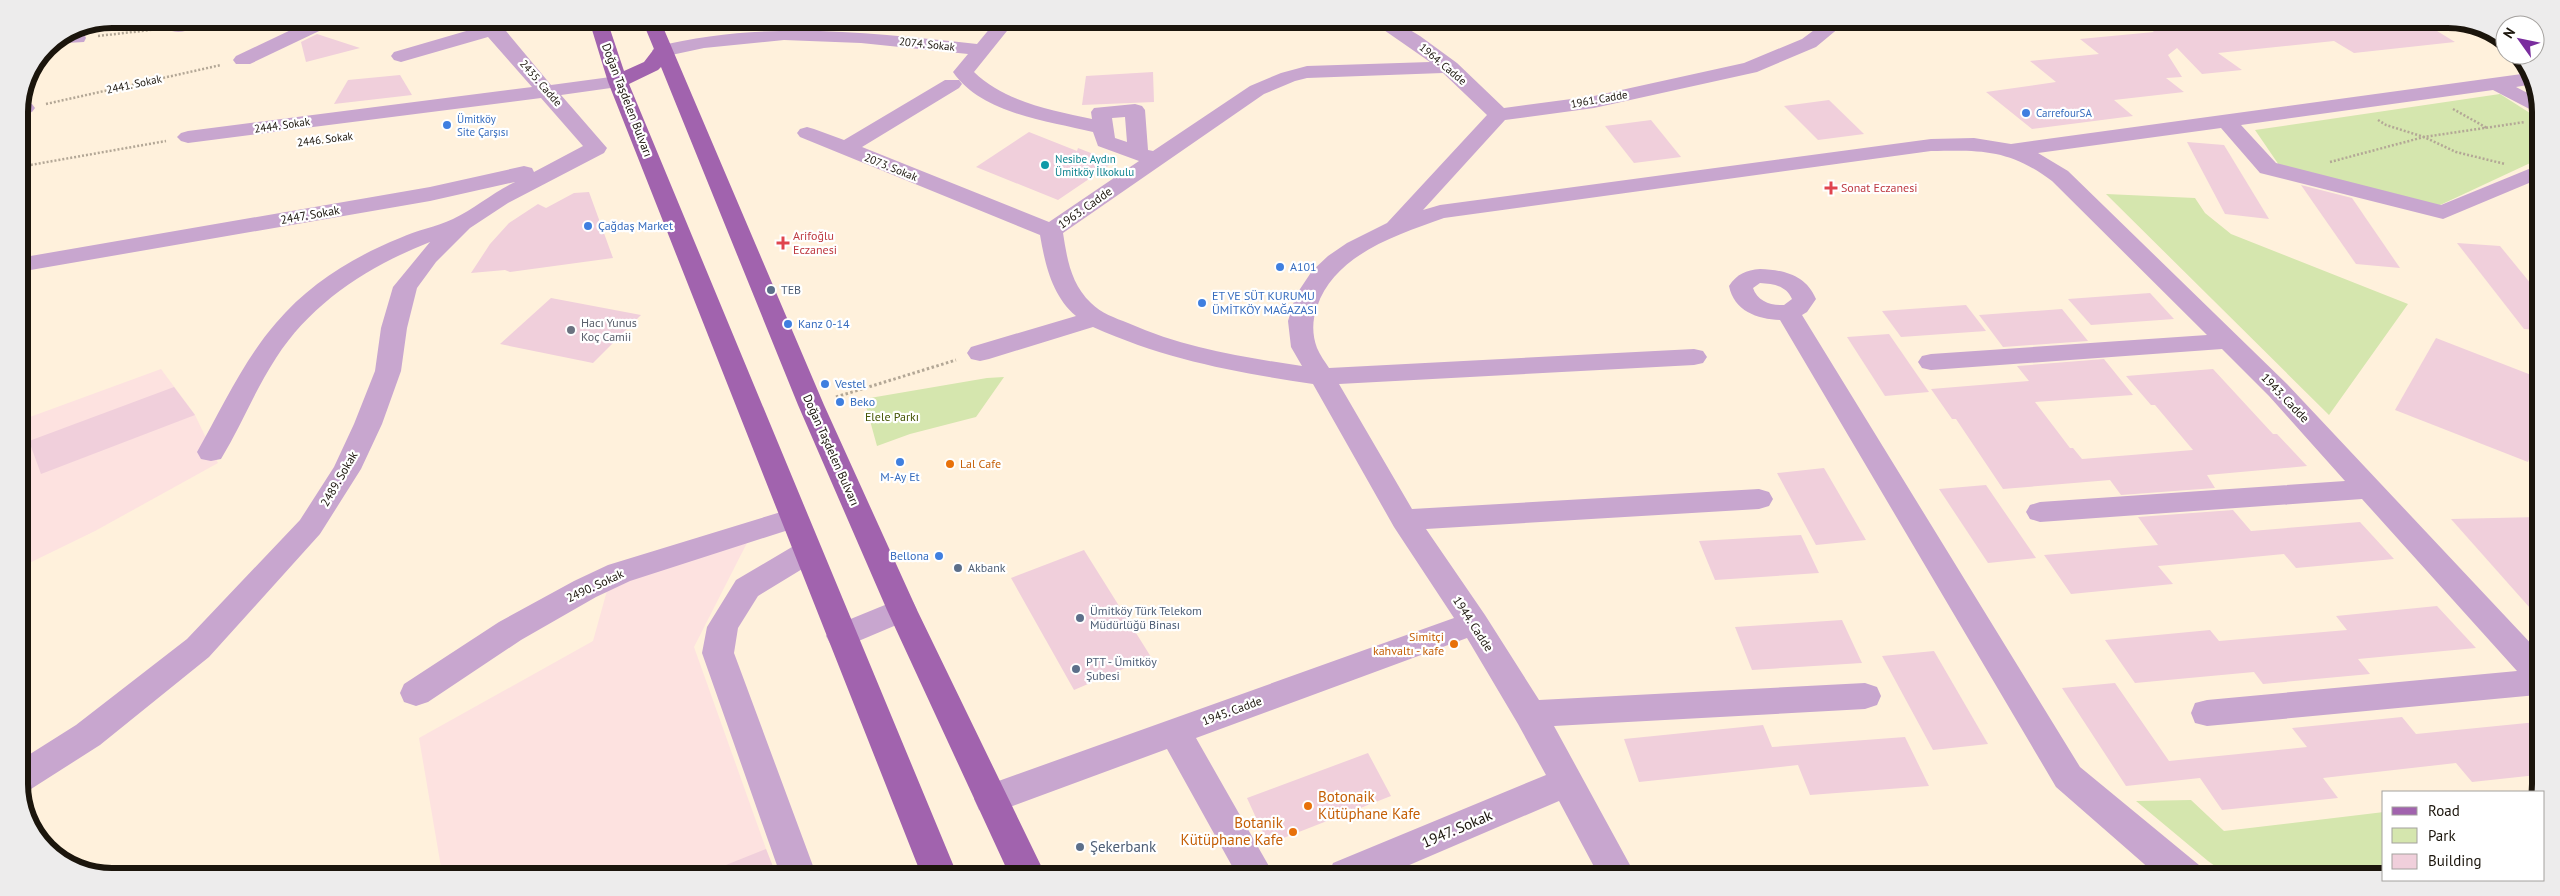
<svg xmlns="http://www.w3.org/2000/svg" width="2560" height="896" font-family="'PT Sans',sans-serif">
<rect width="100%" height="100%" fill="#fff1dc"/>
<g fill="#fde2e0">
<path d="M161,369L195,415L218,463L95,531L19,568V421Z"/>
<path d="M749,539L694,647L775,874L442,873L419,738L593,641L608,587Z"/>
</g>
<g fill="#d5e6ae">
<path d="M2500,94L2541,120V158L2438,206L2279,165L2255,130Z"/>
<path d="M2106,194L2195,198L2205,213L2231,234L2408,304L2329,415Z"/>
<path d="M1004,377L976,417L910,434L877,446L864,399L987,378Z"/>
<path d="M2191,800L2224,831L2384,812V877H2230L2208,861L2136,801Z"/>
</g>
<g fill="#f0cfdb">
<path d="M2142,23H2424L2455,42L2354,53L2334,41L2218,53L2242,70L2202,74L2177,48L2168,55L2182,77L2166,78L2184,92L2114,100L2133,116L2032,129L1986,92L2056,82L2030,61L2099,54L2080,39L2154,32Z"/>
<path d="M317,34L360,48L306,62L301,42Z"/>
<path d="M1153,72L1154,102L1082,105L1086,76Z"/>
<path d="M400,75L412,95L334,104L348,80Z"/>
<path d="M1829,100L1864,134L1818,140L1784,106Z"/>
<path d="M1651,120L1681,157L1634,163L1605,126Z"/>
<path d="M1029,132L1077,151L1078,148L1114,162L1058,200L976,167Z"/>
<path d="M2187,142L2224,145L2269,219L2225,214Z"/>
<path d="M2301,185L2352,198L2400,268L2356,264Z"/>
<path d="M589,192L613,258L510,272L505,270L471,273L490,244L509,223L538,204L546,208L574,193Z"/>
<path d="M2457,243L2500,246L2540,295V330L2524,329Z"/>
<path d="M2150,293L2174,319L2091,325L2068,299Z"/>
<path d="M551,298L641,315L593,363L500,344Z"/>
<path d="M1966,305L1986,331L1901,337L1882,311Z"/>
<path d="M2062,309L2088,341L2003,347L1979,315Z"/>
<path d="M1889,334L1929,392L1885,396L1847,337Z"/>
<path d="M2436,338L2539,378V431L2528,462L2395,410Z"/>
<path d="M2104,359L2133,395L2035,402L2070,448H2073L2082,459L2193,450L2155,405H2151L2126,376L2213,369L2273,434H2277L2307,466L2207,475L2215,488L2121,495L2110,480L2003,489L1956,419H1952L1931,389L2029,381L2017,366Z"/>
<path d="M174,387L195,415L41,474L29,441Z"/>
<path d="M1824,468L1866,540L1816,545L1777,473Z"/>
<path d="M1986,485L2036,558L1988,563L1939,489Z"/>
<path d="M2233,510L2251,531L2360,522L2394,559L2296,568L2284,554L2158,566L2173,584L2071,594L2044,555L2158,545L2138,517Z"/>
<path d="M2538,517V617L2451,519Z"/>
<path d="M1801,535L1819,573L1715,580L1699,541Z"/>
<path d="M1084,550L1151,657L1074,690L1011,578Z"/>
<path d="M2437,606L2476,648L2358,659L2370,674L2263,684L2254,672L2135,683L2105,640L2210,630L2219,641L2347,630L2336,616Z"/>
<path d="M1842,620L1862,663L1752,670L1735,627Z"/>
<path d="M1934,651L1988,744L1933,750L1882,656Z"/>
<path d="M2115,683L2169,761L2307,747L2292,728L2402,717L2416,734L2537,722V775L2472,782L2456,763L2323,778L2338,798L2222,810L2200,778L2126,786L2062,688Z"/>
<path d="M1763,725L1772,747L1905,737L1929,786L1810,795L1798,765L1639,782L1624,739Z"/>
<path d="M1368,753L1391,796L1268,844L1247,798Z"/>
<path d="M766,849L776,874H707L706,873Z"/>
</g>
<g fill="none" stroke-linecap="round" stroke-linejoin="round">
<g stroke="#b3a796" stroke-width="2.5" stroke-dasharray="2 2" stroke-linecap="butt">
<path d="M98,36L159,29"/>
<path d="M46,104L221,65"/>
<path d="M2453,109L2487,128"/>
<path d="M2378,120L2386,125L2424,137L2525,122"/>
<path d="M2330,162L2424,137L2456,152L2505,164"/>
<path d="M19,167L166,141"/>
</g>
<path stroke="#b3a796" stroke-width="3" stroke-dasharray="2.5 2.5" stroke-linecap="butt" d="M836,397L956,360"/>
<g fill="#c8a6cf" fill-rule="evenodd">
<path d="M182,19H206C200,28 183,34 172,31L170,27Z"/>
<path d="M314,19H338L336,23L250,64H236L233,60L236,56Z"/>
<path d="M475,19L494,20L501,25L551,85L618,76L625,78L628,82L625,86L561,95L607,148L604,153L508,203L470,228L436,262L417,288L407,328L401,371L382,424L361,469L320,534L209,657L100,745L31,789L20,793L19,761L76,725L187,639L300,520L334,467L354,424L375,371L381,328L393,287L430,242C369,266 312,302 276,358C255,390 241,426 221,459L211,461L201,459L197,452C222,408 243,361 276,323C309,284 353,257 400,238C417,230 436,227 453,219C474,209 494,192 515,182L430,201L19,272V258L430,187L524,166L532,168L534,172L583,146L541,98L188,143L181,141L177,137L181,133L188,131L532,87L488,37L401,62L394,60L391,56L394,52L480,27Z"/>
<path d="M996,21H1015L974,72C1005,102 1051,110 1092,119L1091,112L1094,108L1135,104L1142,106L1145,110L1148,150L1153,151L1250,86L1281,73L1307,66L1430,62L1371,21H1395L1420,36L1457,63L1504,108L1594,96L1744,63L1802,39L1825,22H1846L1816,47L1757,72L1594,108L1505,120L1423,210L1440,205L1931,139L1974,138L2011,144L2529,73L2533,84L2516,87L2539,99L2541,115L2493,90L2241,125L2276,163L2441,205L2541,164V178L2443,219L2260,173L2221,128L2038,153L2068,171L2287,384L2537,650V695L2207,726L2195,723L2191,713L2195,703L2207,700L2517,671L2362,499L2040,522L2030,519L2026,512L2030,505L2040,502L2345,481L2269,396L2222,349L1931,370L1922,368L1918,362L1922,356L1931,354L2207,335L2052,181C2009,149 1982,150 1931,151L1444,218C1396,235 1334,255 1317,307C1312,320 1312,335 1317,348C1320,355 1325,362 1329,368L1694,349L1703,351L1707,357L1703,363L1694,365L1339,384L1412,509L1759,489L1769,492L1773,499L1769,506L1759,509L1426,529L1485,615L1539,700L1865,683L1877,687L1881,696L1877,705L1865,709L1554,726L1636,876H1599L1559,801L1386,875H1328L1333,863L1546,775L1518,724L1467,638L1196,738L1274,875H1237L1167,749L991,814L979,810L974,799L979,788L1454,618L1394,527L1313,384C1234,372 1167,360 1093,327L989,359L980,361L971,359L967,353L971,347L1076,316C1052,296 1045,264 1040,235L800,137L797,133L800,129L807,127L814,129L844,140L945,80H959L962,84L959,88L862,147L1049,222L1139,161L1098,146L1093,132C1048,121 982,114 953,72L968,54L861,43L784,40L704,48L662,57L655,55L652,51L655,47C762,20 868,32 977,44ZM1443,73L1487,115L1387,223L1347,243L1328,256L1312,271L1296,295L1288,321L1291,347L1302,366C1242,357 1184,348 1128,323C1115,318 1101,313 1091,303C1071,284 1067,259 1063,233L1264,94L1295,81L1307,78ZM1125,117L1127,142L1115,138L1112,118Z"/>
<path d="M77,32L84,34L86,38L84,42L48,44L65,33Z"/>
<path d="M25,102L32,104L35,108L32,112L19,116V106Z"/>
<path d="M1760,269C1784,270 1806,275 1816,299L1807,312L1802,315L2080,767L2199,865L2204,877H2159L2056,787L1780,320C1757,319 1734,311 1729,286C1737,274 1746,270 1760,269ZM1760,283C1773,284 1786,285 1792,299L1784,305C1771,306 1757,301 1753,288Z"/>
<path d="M794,508L804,511L808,518L804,525L630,581L596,597L521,640L428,702L416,706L404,702L400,693L404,684L499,622L574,581L608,565Z"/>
<path d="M807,541L817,544L822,552L817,560L758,596L738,628L734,653L816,874H780L702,653L707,627L736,580L797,544Z"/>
<path d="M902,598L913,602L917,610L913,618L842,648L831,645L826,636L831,627Z"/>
</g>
<path fill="#a163ae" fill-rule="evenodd" d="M589,20H607L624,71L644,62L654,49L642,20H660L824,405L917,610L1045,874H1009L887,610L798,405L661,67L658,70L629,84L957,874H921L608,82Z"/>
</g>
<g fill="#3f7fe0" stroke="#fff" stroke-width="2">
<circle cx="2026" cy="113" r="5"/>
<circle cx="447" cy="125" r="5"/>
<circle cx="588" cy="226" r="5"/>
<circle cx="1280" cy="267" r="5"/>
<circle cx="1202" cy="303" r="5"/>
<circle cx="788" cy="324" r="5"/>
<circle cx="825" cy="384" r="5"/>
<circle cx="840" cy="402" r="5"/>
<circle cx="900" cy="462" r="5"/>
<circle cx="939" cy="556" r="5"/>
</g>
<circle fill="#0f9aa8" stroke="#fff" stroke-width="2" cx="1045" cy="165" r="5"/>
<g fill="#e0444e" stroke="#fff" stroke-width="2">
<path d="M1828.5 180.5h5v5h5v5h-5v5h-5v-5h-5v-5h5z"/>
<path d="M780.5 235.5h5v5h5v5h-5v5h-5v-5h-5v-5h5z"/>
</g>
<g fill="#5c6f8a" stroke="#fff" stroke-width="2">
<circle cx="771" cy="290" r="5"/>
<circle cx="958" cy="568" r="5"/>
<circle cx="1080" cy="618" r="5"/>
<circle cx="1076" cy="669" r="5"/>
<circle cx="1080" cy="847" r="5"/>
</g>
<circle fill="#6b7280" stroke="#fff" stroke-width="2" cx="571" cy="330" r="5"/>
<g fill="#e8710a" stroke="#fff" stroke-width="2">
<circle cx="950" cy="464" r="5"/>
<circle cx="1454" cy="644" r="5"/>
<circle cx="1308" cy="806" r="5"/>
<circle cx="1293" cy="832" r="5"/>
</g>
<g text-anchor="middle" stroke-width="4.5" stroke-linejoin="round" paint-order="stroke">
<g font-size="11" fill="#1b150c" stroke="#fff">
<text transform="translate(927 44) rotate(6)" y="4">2074. Sokak</text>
<text transform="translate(1443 64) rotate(40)" y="4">1964. Cadde</text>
<text transform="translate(541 83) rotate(49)" y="4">2435. Cadde</text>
<text transform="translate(134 84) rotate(-12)" y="4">2441. Sokak</text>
<text transform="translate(1599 99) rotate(-10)" y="4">1961. Cadde</text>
<text transform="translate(282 125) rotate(-8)" y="4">2444. Sokak</text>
<text transform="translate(325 139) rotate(-7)" y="4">2446. Sokak</text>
<text transform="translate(891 167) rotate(22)" y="4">2073. Sokak</text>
</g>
<g font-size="11" fill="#366cbe" stroke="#fff" text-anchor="start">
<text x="2036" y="117">CarrefourSA</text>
<text x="457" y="123">Ümitköy<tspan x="457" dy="13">Site Çarşısı</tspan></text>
</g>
<g font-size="11" fill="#0d838f" stroke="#fff" text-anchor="start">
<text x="1055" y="163">Nesibe Aydın<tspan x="1055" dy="13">Ümitköy İlkokulu</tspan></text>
</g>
<g font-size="12" fill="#1b150c" stroke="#fff">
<text transform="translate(627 100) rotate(69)" y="4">Doğan Taşdelen Bulvarı</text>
<text transform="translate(1085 208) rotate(-35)" y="4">1963. Cadde</text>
<text transform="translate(310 215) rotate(-10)" y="4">2447. Sokak</text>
<text transform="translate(2285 398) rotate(46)" y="4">1943. Cadde</text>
<text transform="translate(831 450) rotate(66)" y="4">Doğan Taşdelen Bulvarı</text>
<text transform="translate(339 479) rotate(-60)" y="4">2489. Sokak</text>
<text transform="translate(595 586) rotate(-25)" y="4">2490. Sokak</text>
<text transform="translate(1473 624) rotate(57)" y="4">1944. Cadde</text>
<text transform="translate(1232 711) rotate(-20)" y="4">1945. Cadde</text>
</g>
<g font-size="12" fill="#be3a42" stroke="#fff" text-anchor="start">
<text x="1841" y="192">Sonat Eczanesi</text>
<text x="793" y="240">Arifoğlu<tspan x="793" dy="14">Eczanesi</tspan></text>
</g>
<g font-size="12" fill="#366cbe" stroke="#fff" text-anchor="start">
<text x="598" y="230">Çağdaş Market</text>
<text x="1290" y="271">A101</text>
<text x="1212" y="300">ET VE SÜT KURUMU<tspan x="1212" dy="14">ÜMİTKÖY MAĞAZASI</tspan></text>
<text x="798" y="328">Kanz 0-14</text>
<text x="835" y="388">Vestel</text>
<text x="850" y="406">Beko</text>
<text x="900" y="481" text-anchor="middle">M-Ay Et</text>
<text x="929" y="560" text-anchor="end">Bellona</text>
</g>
<g font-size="12" fill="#4e5e75" stroke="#fff" text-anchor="start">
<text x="781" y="294">TEB</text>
<text x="968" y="572">Akbank</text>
<text x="1090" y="615">Ümitköy Türk Telekom<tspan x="1090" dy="14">Müdürlüğü Binası</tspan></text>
<text x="1086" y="666">PTT - Ümitköy<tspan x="1086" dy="14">Şubesi</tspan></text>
</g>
<g font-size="12" fill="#5b616d" stroke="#fff" text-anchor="start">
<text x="581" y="327">Hacı Yunus<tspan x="581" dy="14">Koç Camii</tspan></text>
</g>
<g font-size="12" fill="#455505" stroke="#fff">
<text x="892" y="421">Elele Parkı</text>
</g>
<g font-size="12" fill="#c56008" stroke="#fff" text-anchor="start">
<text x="960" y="468">Lal Cafe</text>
<text x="1444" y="641" text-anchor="end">Simitçi<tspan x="1444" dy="14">kahvaltı - kafe</tspan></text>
</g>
<g font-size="15" fill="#c56008" stroke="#fff" text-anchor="start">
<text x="1318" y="802">Botonaik<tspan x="1318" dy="17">Kütüphane Kafe</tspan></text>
<text x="1283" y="828" text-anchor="end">Botanik<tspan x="1283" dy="17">Kütüphane Kafe</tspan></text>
</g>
<g font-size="15" fill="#1b150c" stroke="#fff">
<text transform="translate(1457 829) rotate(-23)" y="5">1947. Sokak</text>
</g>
<g font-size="15" fill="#4e5e75" stroke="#fff" text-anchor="start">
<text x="1090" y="852">Şekerbank</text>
</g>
</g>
<path d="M0 0H2560V896H0ZM112 28H2448A84 84 0 0 1 2532 112V784A84 84 0 0 1 2448 868H112A84 84 0 0 1 28 784V112A84 84 0 0 1 112 28Z" fill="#edecec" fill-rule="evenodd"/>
<path fill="none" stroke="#1b150c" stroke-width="6" d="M112 28H2448A84 84 0 0 1 2532 112V784A84 84 0 0 1 2448 868H112A84 84 0 0 1 28 784V112A84 84 0 0 1 112 28Z"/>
<rect x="2382" y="791" width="162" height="90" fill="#ffffff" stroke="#a4a19e"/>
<rect x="2392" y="807" width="25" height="8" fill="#a163ae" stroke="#a4a19e"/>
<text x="2428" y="816" font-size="15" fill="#1b150c">Road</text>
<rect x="2392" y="828" width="25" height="15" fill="#d5e6ae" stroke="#a4a19e"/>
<text x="2428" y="841" font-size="15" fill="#1b150c">Park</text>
<rect x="2392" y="854" width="25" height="15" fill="#f0cfdb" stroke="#a4a19e"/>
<text x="2428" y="866" font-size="15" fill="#1b150c">Building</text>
<g transform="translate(2520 40) rotate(303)"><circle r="24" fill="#ffffff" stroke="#a4a19e"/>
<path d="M0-4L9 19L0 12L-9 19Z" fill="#7a2d9e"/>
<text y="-8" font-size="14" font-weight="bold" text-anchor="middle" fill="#1b150c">N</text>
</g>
</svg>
